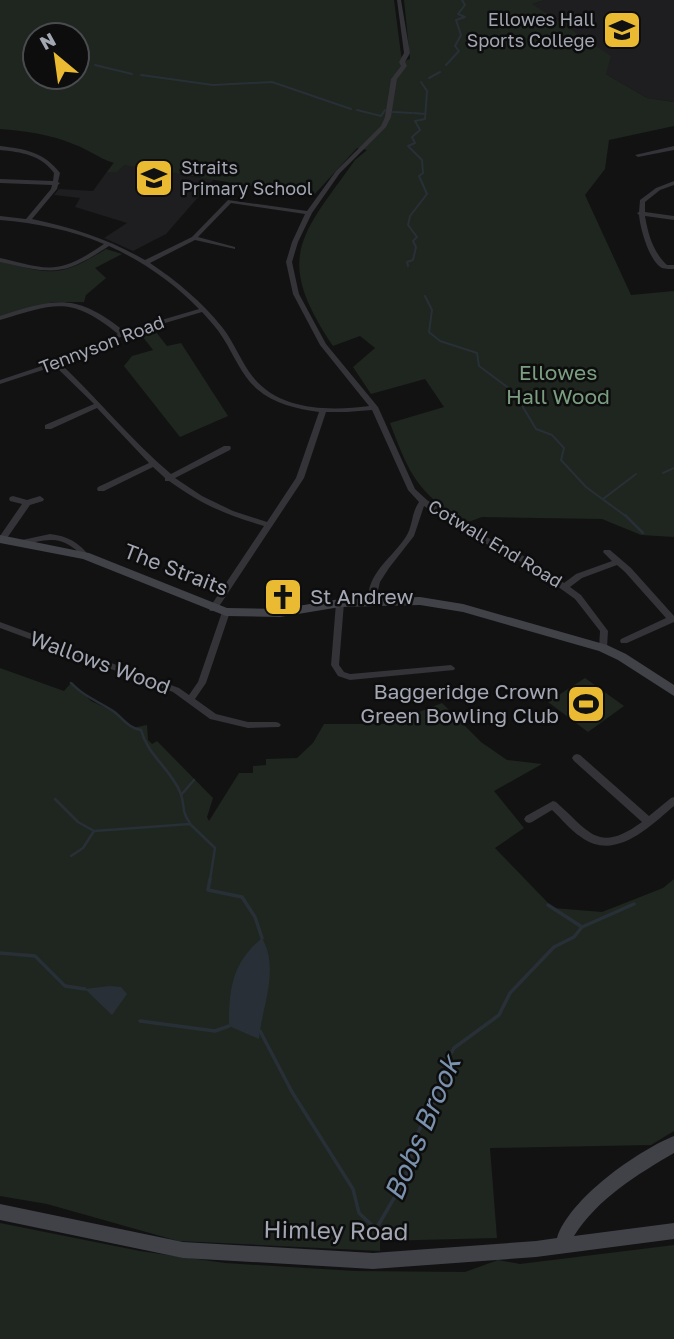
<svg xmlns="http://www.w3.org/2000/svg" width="674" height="1339" font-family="'Golos Text',sans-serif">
<rect width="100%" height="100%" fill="#121213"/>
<g fill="#1e1e20">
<path d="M545,0H674V102L647,98L606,74L531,4Z"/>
<path d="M114,162L195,177L214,179L166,234L133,251L104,238L127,223L75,207L80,198L54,195L59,189L93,191Z"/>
</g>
<g fill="#1e261f" fill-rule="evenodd">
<path d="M0,0H394L402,62L410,59L404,0H545L532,4L611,56L606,74L647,98L674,102V126L609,140L605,169L585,195L631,295L674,291V537L641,535L602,519L482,517L463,524C416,487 411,479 390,423L444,407L425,379L371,394L353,367L375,348L360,336L333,346C273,257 301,236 355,160L367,150L357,148L313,196L124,165L117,172H107L114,163C98,158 88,149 73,144C50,134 24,131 0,129ZM35,35H77V77H35Z"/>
<path d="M106,249L122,254L95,268L106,278L86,295L84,302H53L0,317V261C52,275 59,278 106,249Z"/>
<path d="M152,327L167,346L181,343L228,416L180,437L124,366L132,356L153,350L139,332Z"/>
<path d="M0,668L64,691L72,682L91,701L113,711L132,728L147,725L148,740L152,744L157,741L213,798L207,817L209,821L239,773H253V766L266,765V759L297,758L313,743L324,724H388L442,703L481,742L507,760L542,764L494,791L524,828L495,848L553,908L602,912L663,888L674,879V1131L651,1145L490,1148L497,1238L380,1241V1251L178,1241L47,1204L0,1196Z"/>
<path d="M585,678L624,706L588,732L548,702Z"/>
<path d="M0,1223L140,1251L225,1263L355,1271L465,1272L498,1260L520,1264L674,1245V1339H0Z"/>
</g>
<g fill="#292f36">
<path d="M262,938C280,970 262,1005 259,1039L229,1026C229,989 232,963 262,938Z"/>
<path d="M110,986L121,987L127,994L112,1015L85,989Z"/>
</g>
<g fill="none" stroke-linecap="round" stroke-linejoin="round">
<g stroke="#292f36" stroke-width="2">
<path d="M95,65L132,74"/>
<path d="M446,65L459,51L455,46L461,35L456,20L465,17L458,14L465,5L462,0"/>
<path d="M141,75L213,85L272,82L351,109"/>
<path d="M429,78L440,72"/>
<path d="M357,110L381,116L385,110"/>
<path d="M393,112L412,113"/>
<path d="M414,113L425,114"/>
<path d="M408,266L407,262L413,260L416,247L413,241L417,237L408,225L410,216L427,194L419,176L423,173L422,160L408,146L415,143L412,137L420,130L415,121L425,119L427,91L421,82"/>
<path d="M425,296L432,310L429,332L440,341L477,353L479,366L514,392L536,429L552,435L564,448L561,460L586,487L627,517"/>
<path d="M663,473L674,468"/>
<path d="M603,499L636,474"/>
</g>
<g stroke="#292f36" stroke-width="2.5">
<path d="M625,515L643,533"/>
<path d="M71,683C84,697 98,701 113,711C123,718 128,728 141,730C148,756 170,768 180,792C185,803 181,812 190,823"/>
<path d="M181,795L194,780"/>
<path d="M55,799L78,822L94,831L190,824L215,848L210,880"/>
<path d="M71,856L83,848L94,831"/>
</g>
<g stroke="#292f36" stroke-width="3.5">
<path d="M210,879L208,890L242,897L255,917L262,938"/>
<path d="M548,905L582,927"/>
<path d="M0,953L35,956L65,986L85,989"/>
<path d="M140,1021L215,1031L229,1026"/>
<path d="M260,1031L292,1092L353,1189L359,1213L376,1229L404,1181L419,1130L439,1096L446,1063L454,1048L499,1015L510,993L554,947L574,937L582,927L634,904"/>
</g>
<g fill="#333338" fill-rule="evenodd">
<path d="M397,0H401L410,53L405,62L407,66L397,79L391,117L386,127L340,173L312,213L298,242L292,262L299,294L326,344L378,407L415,489L427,500L467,527L535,562L564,583L576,574L612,561L603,552L604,550H610L631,568L674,616V622L627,643H621L620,641L621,639L666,618L625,572L617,565L582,578L570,587L581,595L608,631L607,648L603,651L599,648L600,631L575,599L529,566L461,531L424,506L414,536L389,568L380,582L375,603H369C364,573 396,556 408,533C413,522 412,512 419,502L408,490L372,410L347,412H326L304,478L216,611H210L209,609L210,607L264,526C226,515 201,504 169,481H165V478L153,467L104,491H98L97,489L98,487L149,463L97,408L51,429H45V425L94,404L55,366L0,384V380L54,362L118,334C70,295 55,304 0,320V316C56,298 76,293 124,331L199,309C174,283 142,261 109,246C62,277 54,274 0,262V258C20,262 45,272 65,265C79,261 92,252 104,244C71,230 36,223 0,220V216L26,219L51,189L52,185L0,183V179L53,181L54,173C41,155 21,152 0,150V146C25,149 44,152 60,173L58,182L60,183L58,185L57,189L32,219C74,228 108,239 145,260L192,237L228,200L307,211L336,171L381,126L385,117L391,79L401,66L399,62L404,53ZM231,203L305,214L292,242L286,262L293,294L320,345L369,406C330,411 280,411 253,377C241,362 234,342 222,327C202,302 177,281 150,263L195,240L235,249V247L198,237ZM202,312C209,320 217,328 223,338C234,355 241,375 257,389C274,404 297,409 319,412L296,478L267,522L233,511L202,496L175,478L230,450L231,448L230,446H224L171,474C131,440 98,399 61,364L125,335Z"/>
<path d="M674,146V150L638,157L635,155Z"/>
<path d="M674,181V185L660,190L645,202V212L674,216V220L645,216C648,234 653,252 667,265H674V269C671,269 665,269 662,268C649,261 640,228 639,215L637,213L639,212L640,200L656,188Z"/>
<path d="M13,496L27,500L40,496L44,499L43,501L30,505L5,541H0V536L22,504L10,501L9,499L10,497Z"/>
<path d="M50,534C67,536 79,542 89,556L85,559C80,555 77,550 72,547C57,536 41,540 25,545L21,542L22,540Z"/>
<path d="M340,600L344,603L339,665L344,672L350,674L451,665L455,668L454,670L350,680L338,676L331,665L336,603Z"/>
<path d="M226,609L230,612L206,683L195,699L216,714L248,722H276L279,723L281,725L279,727L248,728L210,719L173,692L0,628V622L179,688L189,695L198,682L222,612Z"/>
<path d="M577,754L580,755L649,816L671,798L674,797V806C649,827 615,862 581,837C570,830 562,819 552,810L532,822L529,823L526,822L524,819L526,816L553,801L556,802C590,832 598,854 642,822L574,761L572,758L574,755Z"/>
</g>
<g fill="#414248" fill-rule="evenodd">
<path d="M0,535L89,553L227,608L280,609L340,599L420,597L463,604L607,645L626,654L674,685V696L618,660L599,651L463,612L420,605L340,607L280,617L226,616L83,559L0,543Z"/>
<path d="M674,1136V1153C638,1174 597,1199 574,1236L674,1223V1239L536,1257L373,1269L183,1258L0,1220V1204L183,1242L373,1253L536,1241L557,1238C569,1199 637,1151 674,1136Z"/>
</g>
</g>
<path fill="#2b2b2e" d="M295,588V599L272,602V592Z"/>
<path fill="#4e4e54" stroke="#5b5c62" stroke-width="2" d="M294,581L295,588L272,592L270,585Z"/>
<defs>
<symbol id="school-square" viewBox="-11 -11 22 22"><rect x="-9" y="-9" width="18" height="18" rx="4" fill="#eabb32" stroke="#0d0d0e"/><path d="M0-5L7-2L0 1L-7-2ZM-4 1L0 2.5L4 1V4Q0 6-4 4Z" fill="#111"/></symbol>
<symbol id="church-square" viewBox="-11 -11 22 22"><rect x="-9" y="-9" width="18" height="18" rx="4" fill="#eabb32" stroke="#0d0d0e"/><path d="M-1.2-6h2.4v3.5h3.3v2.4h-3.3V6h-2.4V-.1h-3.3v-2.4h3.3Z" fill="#111"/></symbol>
<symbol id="stadium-square" viewBox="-11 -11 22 22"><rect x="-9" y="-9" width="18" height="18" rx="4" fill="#eabb32" stroke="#0d0d0e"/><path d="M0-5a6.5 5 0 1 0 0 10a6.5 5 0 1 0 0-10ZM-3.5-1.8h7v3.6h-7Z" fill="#111"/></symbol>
</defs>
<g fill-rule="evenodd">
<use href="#school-square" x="600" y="8" width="44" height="44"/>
<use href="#school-square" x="132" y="156" width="44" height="44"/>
<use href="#church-square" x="261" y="575" width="44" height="44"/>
<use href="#stadium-square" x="564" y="682" width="44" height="44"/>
</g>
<g text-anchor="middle" stroke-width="5" stroke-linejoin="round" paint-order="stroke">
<g font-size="18" fill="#a3a7b3" stroke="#0d0d0e" text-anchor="end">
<text x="595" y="26">Ellowes Hall<tspan x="595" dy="21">Sports College</tspan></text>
<text x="181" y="174" text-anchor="start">Straits<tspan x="181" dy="21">Primary School</tspan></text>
</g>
<g font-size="18" fill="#a3a7b3" stroke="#0d0d0e">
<text transform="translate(102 345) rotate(-21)" y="6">Tennyson Road</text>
<text transform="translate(495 544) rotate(31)" y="6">Cotwall End Road</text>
</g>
<g font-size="21" fill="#7b9e80" stroke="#0d0d0e">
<text x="558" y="380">Ellowes<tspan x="558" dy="24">Hall Wood</tspan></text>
</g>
<g font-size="21" fill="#a3a7b3" stroke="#0d0d0e">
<text transform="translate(176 570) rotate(21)" y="7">The Straits</text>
<text transform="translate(100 663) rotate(20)" y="7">Wallows Wood</text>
</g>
<g font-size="21" fill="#a3a7b3" stroke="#0d0d0e" text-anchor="start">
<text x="310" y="604">St Andrew</text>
<text x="559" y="699" text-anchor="end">Baggeridge Crown<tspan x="559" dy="24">Green Bowling Club</tspan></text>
</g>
<g font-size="24" fill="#a3a7b3" stroke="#0d0d0e">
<text transform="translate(336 1231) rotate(1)" y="8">Himley Road</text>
</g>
<g font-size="28" font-style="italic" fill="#7b92ae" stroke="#0d0d0e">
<text transform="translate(422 1128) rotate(-67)" y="10">Bobs Brook</text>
</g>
</g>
<g transform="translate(56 56) rotate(331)"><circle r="33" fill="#0d0d0e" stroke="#494b50" stroke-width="2"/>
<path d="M0-5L12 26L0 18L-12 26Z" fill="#eabb32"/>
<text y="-10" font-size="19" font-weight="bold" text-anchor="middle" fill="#a3a7b3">N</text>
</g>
</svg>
